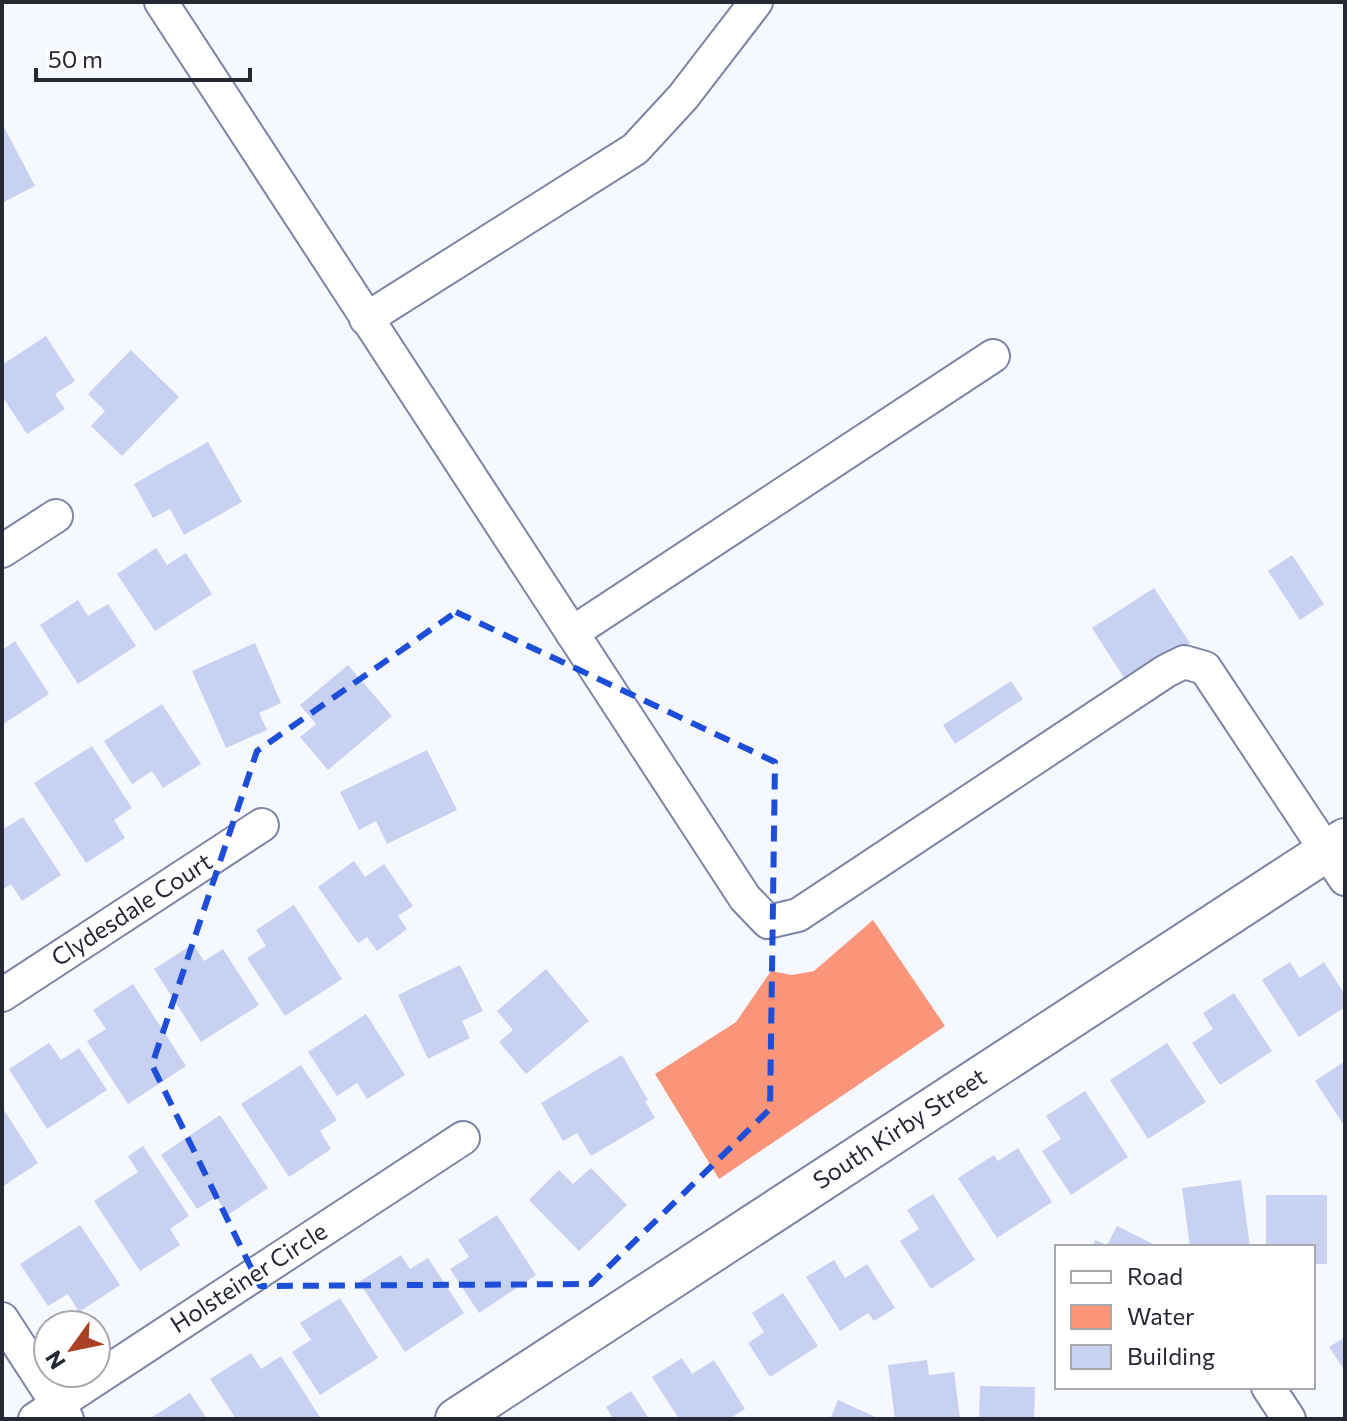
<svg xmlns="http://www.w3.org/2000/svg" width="1347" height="1421" font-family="Commissioner,sans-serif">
<rect width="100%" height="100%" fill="#f6f8ff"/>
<path fill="#fa9579" d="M873,920L945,1026L719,1179L655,1074L736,1022L771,971L792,975L814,971Z"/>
<g fill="#c9d1f2">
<path d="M4,127L35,186L2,203V128Z"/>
<path d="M46,336L75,381L55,394L65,409L27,434L2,396V365Z"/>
<path d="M131,350L179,397L122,456L91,426L105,411L88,394Z"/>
<path d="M208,442L242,502L184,535L170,509L153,518L134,484Z"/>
<path d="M156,548L167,565L186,553L212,594L155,631L117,574Z"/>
<path d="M1292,555L1324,604L1300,620L1268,571Z"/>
<path d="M1154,588L1190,643L1128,684L1092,628Z"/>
<path d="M78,600L88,616L108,604L136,646L78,684L40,625Z"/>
<path d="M15,641L49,694L2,725V650Z"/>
<path d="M255,643L281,703L259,713L267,730L226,748L192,671Z"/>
<path d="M348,665L392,716L328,770L300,737L316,724L300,705Z"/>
<path d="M1011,681L1023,699L955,744L943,725Z"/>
<path d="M162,704L201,764L163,788L152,771L132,784L104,741Z"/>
<path d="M92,746L132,808L114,820L125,838L86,863L34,783Z"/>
<path d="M427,750L457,810L387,844L376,821L359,830L340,792Z"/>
<path d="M23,817L61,875L22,901L11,884L2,890V830Z"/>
<path d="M354,861L365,877L384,864L413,906L398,916L407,929L377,951L367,937L358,943L318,887Z"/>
<path d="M294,905L342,979L285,1016L247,958L266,946L256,930Z"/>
<path d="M193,944L204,961L223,949L259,1005L201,1042L154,969Z"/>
<path d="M1290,962L1300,978L1324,962L1345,995V1007L1299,1037L1262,980Z"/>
<path d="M460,965L483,1011L462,1021L470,1038L428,1059L398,995Z"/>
<path d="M546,969L589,1021L526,1074L499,1042L513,1030L497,1011Z"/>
<path d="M133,984L186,1066L128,1104L87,1041L106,1029L93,1010Z"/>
<path d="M1234,993L1272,1051L1220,1085L1192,1043L1213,1029L1203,1013Z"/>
<path d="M366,1014L405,1075L367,1099L357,1083L337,1096L308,1052Z"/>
<path d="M49,1043L61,1060L79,1048L107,1090L47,1129L9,1069Z"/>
<path d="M1167,1043L1206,1102L1148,1139L1110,1080Z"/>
<path d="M622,1055L648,1100L645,1101L655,1118L591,1156L577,1133L563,1141L541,1103Z"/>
<path d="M1345,1061V1127L1315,1081Z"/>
<path d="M301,1065L337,1120L320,1131L331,1149L289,1177L241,1104Z"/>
<path d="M1085,1091L1128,1157L1071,1195L1042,1151L1061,1139L1046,1116Z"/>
<path d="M2,1107L38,1163L2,1187Z"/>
<path d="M220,1115L268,1188L228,1215L216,1197L197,1209L161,1155Z"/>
<path d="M143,1146L189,1216L170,1229L180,1245L140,1271L94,1201L138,1172L128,1156Z"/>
<path d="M1018,1148L1052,1202L997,1238L958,1178L994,1155L998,1161Z"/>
<path d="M591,1168L627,1205L579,1251L529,1200L559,1170L573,1184Z"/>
<path d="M1241,1180L1250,1247H1190L1182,1188Z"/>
<path d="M933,1194L975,1260L931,1289L900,1241L919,1229L907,1210Z"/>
<path d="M1266,1195H1327V1264H1313V1247H1266Z"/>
<path d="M497,1215L536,1275L479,1313L450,1269L469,1257L458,1240Z"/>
<path d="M80,1225L120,1285L79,1312L68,1294L48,1306L20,1264Z"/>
<path d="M1117,1226L1159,1247H1092L1095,1240L1107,1245Z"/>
<path d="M401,1255L410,1269L428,1258L464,1313L405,1352L359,1282Z"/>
<path d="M834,1260L845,1278L867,1264L895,1308L874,1321L868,1313L840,1331L806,1277Z"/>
<path d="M783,1293L818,1346L770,1377L748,1343L764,1332L752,1313Z"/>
<path d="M340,1298L378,1358L320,1395L292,1352L311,1340L300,1323Z"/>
<path d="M1345,1337V1371L1329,1347Z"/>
<path d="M251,1353L261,1369L281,1356L321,1419H236L210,1379Z"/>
<path d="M682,1358L692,1374L714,1360L745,1409L729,1419H679L652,1377Z"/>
<path d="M927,1360L929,1375L954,1372L960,1419H895L888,1365Z"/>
<path d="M980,1386L1035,1387L1034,1419H979Z"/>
<path d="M631,1391L649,1419H613L606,1407Z"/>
<path d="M190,1393L207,1419H149Z"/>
<path d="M838,1400L880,1419H830Z"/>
</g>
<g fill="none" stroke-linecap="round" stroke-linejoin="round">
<defs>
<g id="minor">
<path d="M161,2L745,898L768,922L798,915L1166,671L1184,662L1205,668L1345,879"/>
<path d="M366,319L635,149L683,97L756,2"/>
<path d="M2,551L56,516"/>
<path d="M572,633L993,356"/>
<path d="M2,995L262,825"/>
<path d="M2,1319L67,1419"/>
<path d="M1268,1387L1289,1419"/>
<path d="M35,1419L463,1138"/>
</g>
<path id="tertiary" d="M456,1419L1345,839"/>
</defs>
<use href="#minor" stroke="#7e85a4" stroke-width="36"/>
<use href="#tertiary" stroke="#7e85a4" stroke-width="44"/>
<use href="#minor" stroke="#fff" stroke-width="32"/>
<use href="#tertiary" stroke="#fff" stroke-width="40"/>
</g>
<path fill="none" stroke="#1d4ed8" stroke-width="6" stroke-dasharray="16 10" stroke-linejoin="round" d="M456,612L775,762L770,1109L591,1284L260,1286L152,1065L257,751Z"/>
<g text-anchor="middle" stroke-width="6" stroke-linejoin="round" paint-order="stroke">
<g font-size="24" fill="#252835" stroke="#fff">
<text transform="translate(132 910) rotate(-33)" y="8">Clydesdale Court</text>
<text transform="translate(900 1129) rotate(-33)" y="8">South Kirby Street</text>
<text transform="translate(249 1278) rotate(-33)" y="8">Holsteiner Circle</text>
</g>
</g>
<rect width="1347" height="1421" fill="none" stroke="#252835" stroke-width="8"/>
<rect x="1055" y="1245" width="260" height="144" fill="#ffffff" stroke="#a8a9ae" stroke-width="2"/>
<rect x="1071" y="1271" width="40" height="12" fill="#ffffff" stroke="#a8a9ae" stroke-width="2"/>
<text x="1127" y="1285" font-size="24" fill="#252835">Road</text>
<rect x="1071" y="1305" width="40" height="24" fill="#fa9579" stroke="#a8a9ae" stroke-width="2"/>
<text x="1127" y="1325" font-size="24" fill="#252835">Water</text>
<rect x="1071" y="1345" width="40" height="24" fill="#c9d1f2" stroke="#a8a9ae" stroke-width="2"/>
<text x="1127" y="1365" font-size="24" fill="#252835">Building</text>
<g transform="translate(72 1349) rotate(237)"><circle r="38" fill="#ffffff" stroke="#a8a9ae" stroke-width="2"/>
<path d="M0-6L14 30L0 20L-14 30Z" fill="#aa4124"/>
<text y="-12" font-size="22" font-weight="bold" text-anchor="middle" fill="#252835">N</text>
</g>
<path d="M36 68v12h214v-12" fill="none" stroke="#252835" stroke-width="4"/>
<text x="48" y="68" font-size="24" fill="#252835" stroke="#ffffff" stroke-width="6" paint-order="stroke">50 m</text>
</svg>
